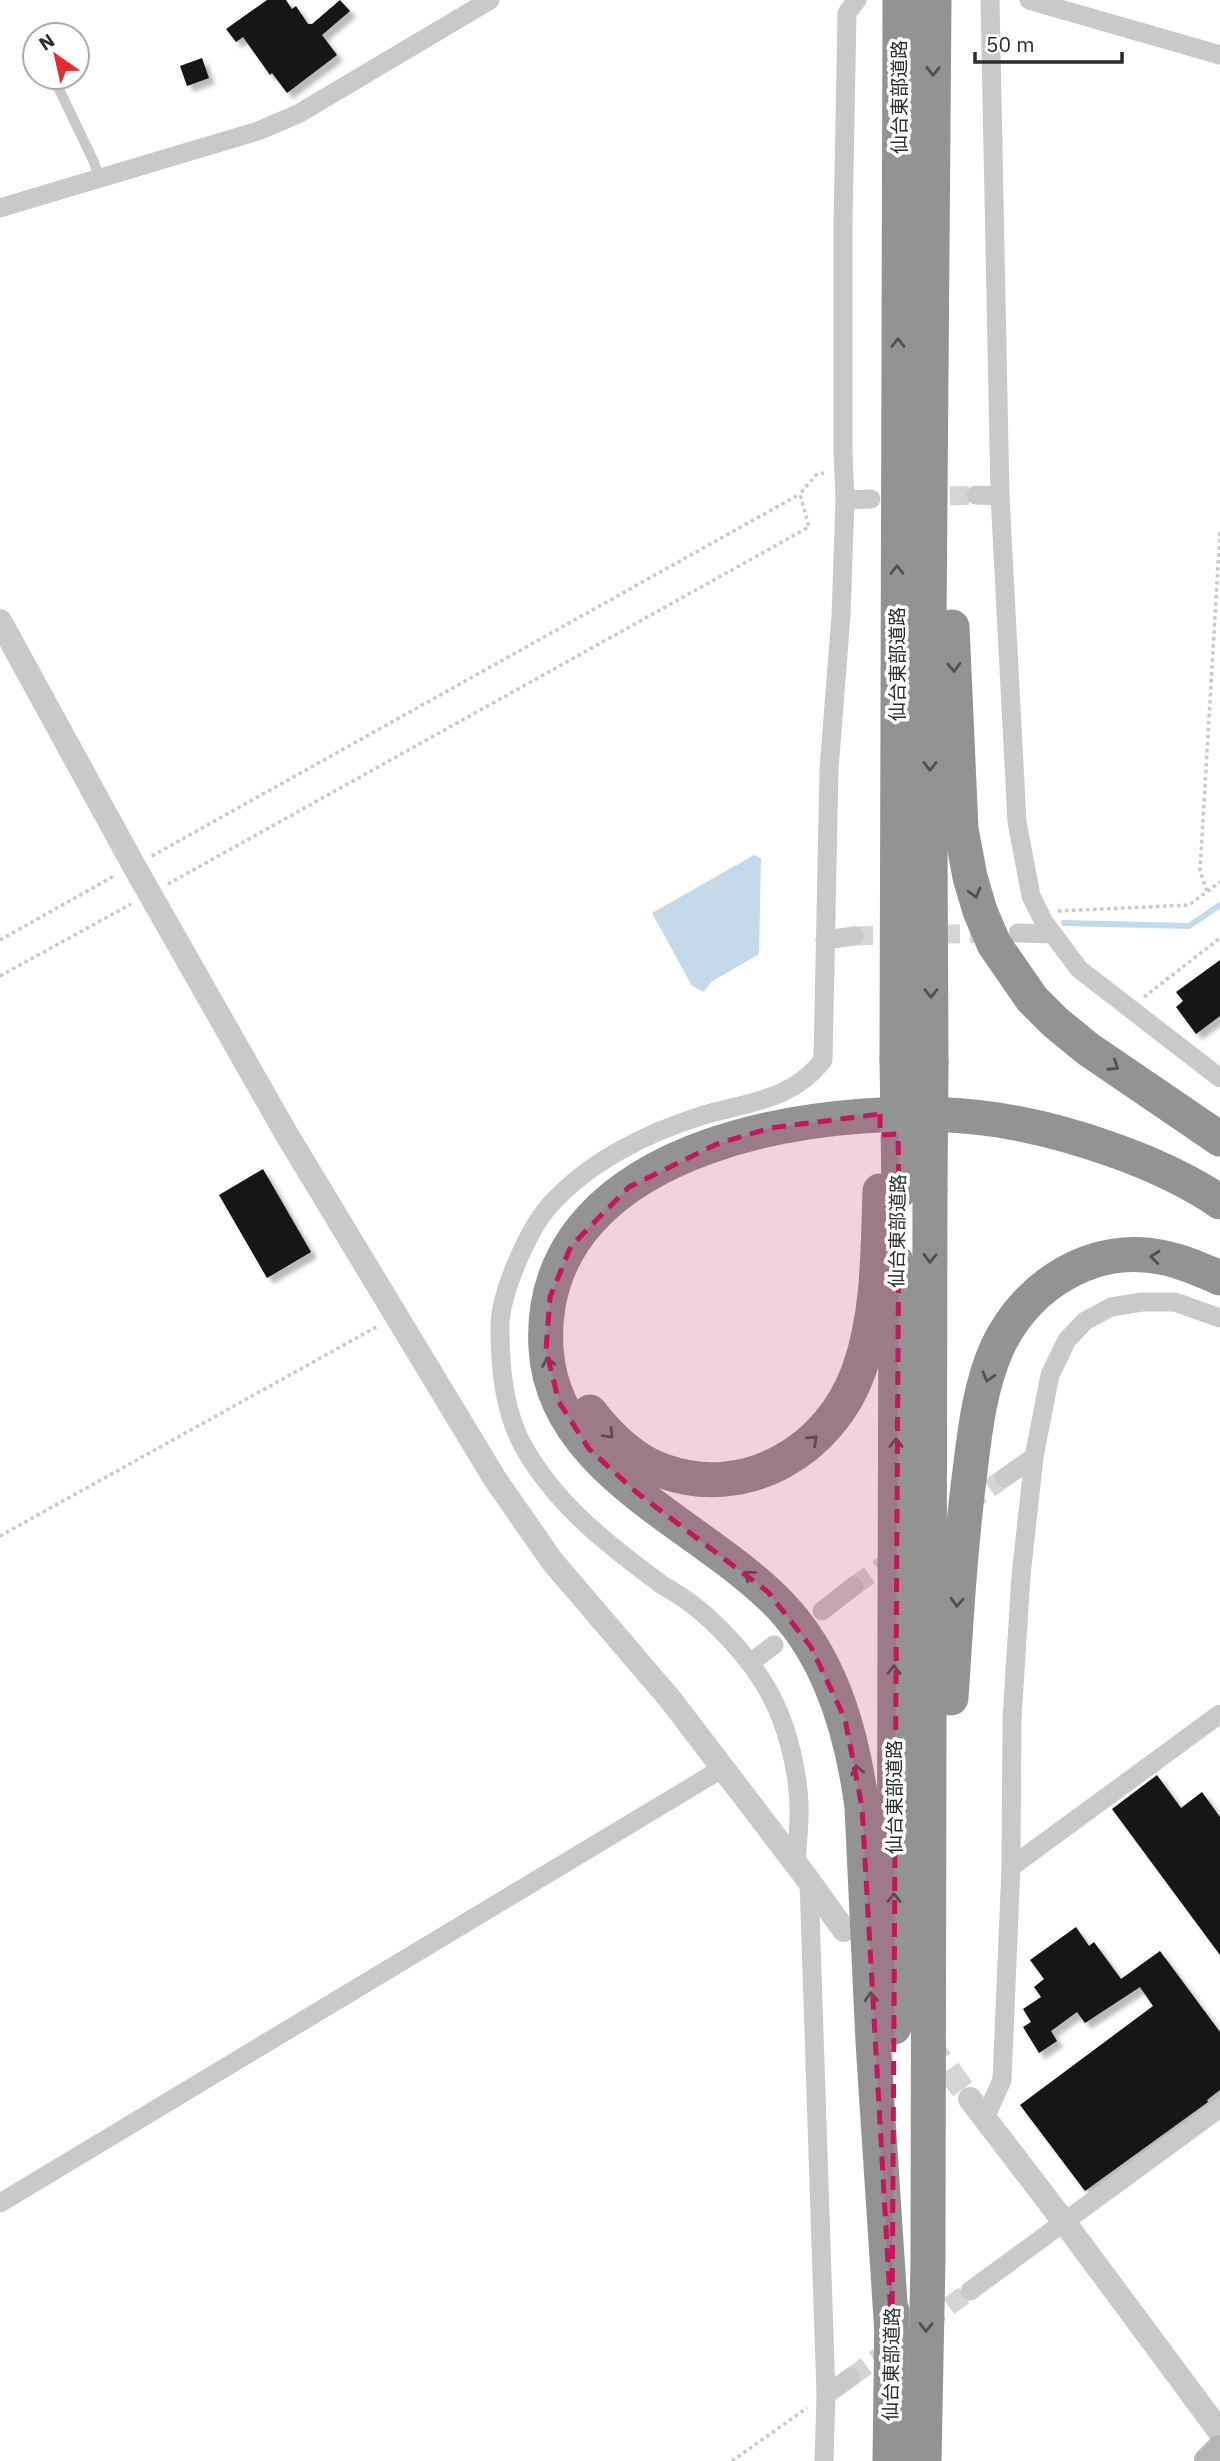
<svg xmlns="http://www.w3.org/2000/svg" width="1220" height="2461" font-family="'IBM Plex Sans','Noto Sans JP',sans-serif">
<defs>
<filter id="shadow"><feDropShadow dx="6" dy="6" stdDeviation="2" flood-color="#0004"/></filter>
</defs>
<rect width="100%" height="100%" fill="#fff"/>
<path fill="#c4daeb" d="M754,855L761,858L759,954L711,982L704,992L692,986L652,913Z"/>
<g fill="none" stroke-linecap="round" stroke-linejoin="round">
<path stroke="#c4daeb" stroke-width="6" d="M1064,923L1189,926L1220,905"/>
</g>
<g fill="#131313" filter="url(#shadow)">
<path d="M267,0H286L292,9L296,6L308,24H312L340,0L350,11L322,35L337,55L287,93L272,73L270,75L243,37L236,42L226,29Z"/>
<path d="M202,58L209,78L187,86L180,66Z"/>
<path d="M1220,960V1016L1196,1034L1176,1007L1183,1001L1176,992Z"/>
<path d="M263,1169L311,1252L267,1278L219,1195Z"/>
<path d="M1157,1775L1181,1808L1202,1792L1220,1817V1955L1112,1809Z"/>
<path d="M1076,1927L1089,1946L1094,1942L1121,1979L1160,1951L1220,2032V2090L1207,2100L1208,2102L1085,2191L1020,2105L1153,2006L1140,1987L1085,2023L1077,2012L1051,2031L1057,2041L1039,2053L1023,2027L1031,2022L1023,2009L1041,1997L1034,1987L1044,1979L1030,1960Z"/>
</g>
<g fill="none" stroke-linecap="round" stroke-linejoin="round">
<g stroke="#d5d5d5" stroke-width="19" stroke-dasharray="19 10" stroke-linecap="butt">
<path d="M921,497L976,495"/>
<path d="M854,936L997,933"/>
<path d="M966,1505L1004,1478"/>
<path d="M854,1586L899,1554"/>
<path d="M925,2323L970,2291"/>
<path d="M851,2377L895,2345"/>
</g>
<path stroke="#d5d5d5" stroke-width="24" stroke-dasharray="24 12" stroke-linecap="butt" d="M927,2041L970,2099"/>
<g stroke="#c9c9c9" stroke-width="3.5" stroke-dasharray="3.5 3.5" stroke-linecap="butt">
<path d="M152,856L800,494"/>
<path d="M168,884L809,527L800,494L816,475L824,473"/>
<path d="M1207,891L1200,871L1220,531"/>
<path d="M1058,911L1189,905L1220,882"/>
<path d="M0,940L114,876"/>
<path d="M0,976L131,904"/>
<path d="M1144,997L1220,938"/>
<path d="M0,1536L378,1326"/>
<path d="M732,2461L807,2408"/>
</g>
<path stroke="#c9c9c9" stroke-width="10" d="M58,87L94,162L99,178"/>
<g stroke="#c9c9c9" stroke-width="19">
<path d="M990,0L1000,496L1017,822L1031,896L1044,922L1079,969L1220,1078"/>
<path d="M1029,0L1220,55"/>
<path d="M0,208L258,131L298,114L490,0"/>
<path d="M976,495L1000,496"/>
<path d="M845,500L871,499"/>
<path d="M1018,933L1053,934"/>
<path d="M825,940L854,936"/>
<path d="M1004,1478L1034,1457"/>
<path d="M822,1611L854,1586"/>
<path d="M750,1663L774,1645"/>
<path d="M796,1864C797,1844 800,1823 799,1803C797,1765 786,1720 766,1687C749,1657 716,1622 689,1602C680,1595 670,1590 661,1584C608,1545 554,1503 522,1444C504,1410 500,1368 500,1331C499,1311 506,1290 513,1272C522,1249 534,1223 550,1205C589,1162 646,1133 701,1116C747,1102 792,1101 823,1060L829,769L841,616L845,500L843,451V225L847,13L857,0"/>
<path d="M1011,1867L1220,1714"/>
<path d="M809,1881L826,2395L824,2461"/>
<path d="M985,2118L1002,2080L1011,1867L1012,1719L1021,1576L1034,1457L1050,1375L1067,1340L1085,1321L1111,1307L1142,1302H1175L1220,1318"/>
<path d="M0,2203L723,1768"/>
<path d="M970,2291L1220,2108"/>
<path d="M826,2395L851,2377"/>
</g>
<g stroke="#c9c9c9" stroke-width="24">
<path d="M0,621L134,866L287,1135L495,1479L552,1561L670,1699L809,1881L844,1930"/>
<path d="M970,2099L1065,2223L1220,2432"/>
</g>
<path stroke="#b6b6b6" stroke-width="28" d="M1208,2461L1220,2449"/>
<g stroke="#939393" stroke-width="35">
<path d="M952,627L961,829L970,877L980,911L994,944L1032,999L1055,1022L1088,1049L1220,1139"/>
<path d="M897,1059L900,0"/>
<path d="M931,1062L929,623L934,0"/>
<path d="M590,1412C609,1437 633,1460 663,1471C746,1501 831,1450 859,1370C879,1314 878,1250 880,1191"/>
<path d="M951,1698C956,1622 960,1547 970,1471C975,1430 980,1386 997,1348C1027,1284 1094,1242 1165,1258C1184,1262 1202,1270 1220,1278"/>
<path d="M894,2027L896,1261"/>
<path d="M892,2334L873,2042L862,1807C853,1739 834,1667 788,1614C714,1528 553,1477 546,1348C534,1136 845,1097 998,1120C1068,1131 1162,1162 1220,1202"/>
<path d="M890,2461L892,2311"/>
<path d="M924,2461L928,2259L930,1190"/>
</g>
<g stroke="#939393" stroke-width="35">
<path d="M897,1059L899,1191"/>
<path d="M930,1190L931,1062"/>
</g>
</g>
<defs><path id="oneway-chevron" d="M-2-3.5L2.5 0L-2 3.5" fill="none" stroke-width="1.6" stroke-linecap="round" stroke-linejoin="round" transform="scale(1.75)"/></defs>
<g stroke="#505050">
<use href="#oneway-chevron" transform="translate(933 71) rotate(91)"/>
<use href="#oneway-chevron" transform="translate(898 343) rotate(-90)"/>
<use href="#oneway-chevron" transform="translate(897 570) rotate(-90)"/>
<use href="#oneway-chevron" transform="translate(954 667) rotate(87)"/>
<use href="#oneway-chevron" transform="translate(930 766) rotate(90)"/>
<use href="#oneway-chevron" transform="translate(975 893) rotate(74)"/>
<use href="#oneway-chevron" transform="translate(931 993) rotate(90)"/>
<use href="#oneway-chevron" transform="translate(1114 1066) rotate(33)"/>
<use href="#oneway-chevron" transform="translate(1155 1257) rotate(-174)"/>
<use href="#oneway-chevron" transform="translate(930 1258) rotate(91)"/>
<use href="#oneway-chevron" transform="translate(548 1362) rotate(-100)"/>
<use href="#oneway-chevron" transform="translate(988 1377) rotate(106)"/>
<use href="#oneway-chevron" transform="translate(609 1434) rotate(46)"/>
<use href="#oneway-chevron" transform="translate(813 1440) rotate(-43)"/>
<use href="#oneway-chevron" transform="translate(896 1443) rotate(-90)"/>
<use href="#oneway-chevron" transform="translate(749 1575) rotate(-140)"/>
<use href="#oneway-chevron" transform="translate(957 1602) rotate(94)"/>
<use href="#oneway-chevron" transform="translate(894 1670) rotate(-90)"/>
<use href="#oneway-chevron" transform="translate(857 1770) rotate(-101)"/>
<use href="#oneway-chevron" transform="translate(894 1898) rotate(-90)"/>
<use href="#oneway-chevron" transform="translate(871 1997) rotate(-93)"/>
<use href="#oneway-chevron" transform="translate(926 2327) rotate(91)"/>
</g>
<path fill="#c2185b" fill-opacity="0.2" stroke="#c2185b" stroke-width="5" stroke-dasharray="14 9" stroke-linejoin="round" d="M880,1114V1135L898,1134L899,1191L892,2334L862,1807L845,1719L811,1647L768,1592L636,1492L589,1449L559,1402L546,1350L550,1297L571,1246L629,1187L717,1144L770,1128Z"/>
<g text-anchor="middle" stroke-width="7" stroke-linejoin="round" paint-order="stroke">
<g font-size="19" fill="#2c2c2c" stroke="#fff">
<text transform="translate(899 97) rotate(-90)" y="7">仙台東部道路</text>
<text transform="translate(897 664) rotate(-90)" y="7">仙台東部道路</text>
<text transform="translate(897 1231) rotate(-89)" y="7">仙台東部道路</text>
<text transform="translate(894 1797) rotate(-90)" y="7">仙台東部道路</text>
<text transform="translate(891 2364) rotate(-89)" y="7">仙台東部道路</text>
</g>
</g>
<g transform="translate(56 56) rotate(326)"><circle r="33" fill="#ffffff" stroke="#ababab" stroke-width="2"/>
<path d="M0-5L12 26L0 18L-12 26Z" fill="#e62b2e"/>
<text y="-10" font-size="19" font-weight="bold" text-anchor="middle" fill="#2c2c2c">N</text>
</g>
<path d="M975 52v10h147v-10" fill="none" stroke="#2c2c2c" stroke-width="3.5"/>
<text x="986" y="52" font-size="21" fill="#2c2c2c" stroke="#ffffff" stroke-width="5" paint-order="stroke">50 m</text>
</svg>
